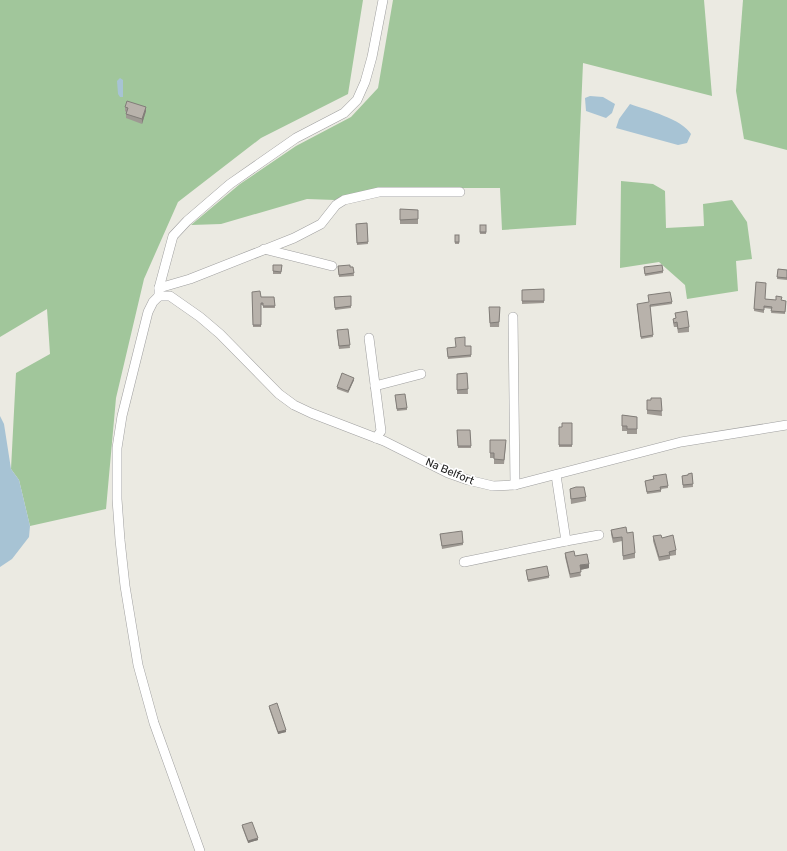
<svg xmlns="http://www.w3.org/2000/svg" width="787" height="851" font-family="Rubik,sans-serif">
<rect width="100%" height="100%" fill="#ebeae2"/>
<g fill="#a1c69b">
<path d="M0,0H363L348,94L261,138L178,202L144,279L116,398L106,509L30,526L19,480L11,469L16,373L50,354L47,309L0,337Z"/>
<path d="M393,0H704L712,96L583,63L576,225L502,230L500,188H378L335,200L307,199L221,224L191,225L240,184L296,146L351,117L378,88Z"/>
<path d="M743,0H787V150L744,139L736,91Z"/>
<path d="M621,181L653,184L665,191L666,228L704,226L703,204L732,200L747,222L752,259L736,261L738,291L687,299L685,285L659,262L620,268Z"/>
</g>
<g fill="#a7c3d4">
<path d="M120,78L123,80V97H120L118,94L117,81Z"/>
<path d="M590,96L603,97L615,104L612,113L606,118L586,111L585,98Z"/>
<path d="M630,104C647,110 682,119 691,134L687,143L678,145L616,128L619,119Z"/>
<path d="M0,416L4,424L11,469L19,480L30,526L29,537L12,559L0,567Z"/>
</g>
<g fill="none" stroke-linecap="round" stroke-linejoin="round">
<defs>
<g id="minor">
<path d="M264,249L332,266"/>
<path d="M159,288L190,279L294,238L321,224L336,205L344,200L379,192H460"/>
<path d="M159,296H170L200,317L220,334L279,394L294,405L311,413L384,441L448,473L468,480L493,486L515,485L681,442L787,425"/>
<path d="M159,296L153,302L148,312L122,416L117,448V499L120,540L125,586L138,665L154,723L200,851"/>
<path d="M159,296V288L173,236L187,221L230,184L296,138L344,113L357,100L365,82L372,57L383,0"/>
<path d="M513,317L515,485"/>
<path d="M369,338L381,431L376,438"/>
<path d="M375,386L421,374"/>
<path d="M566,541L599,535"/>
<path d="M464,562L566,541L556,475"/>
</g>
</defs>
<use href="#minor" stroke="#9f9f9f" stroke-width="10"/>
<use href="#minor" stroke="#fff" stroke-width="9"/>
</g>
<g fill="#9e9993">
<path d="M125,107L146,111L142,124L126,118V112L125,111Z"/>
<path d="M400,209L418,210V224H400Z"/>
<path d="M367,223L368,244L357,245L356,224Z"/>
<rect x="480" y="225" width="6" height="9"/>
<rect x="455" y="235" width="4" height="9"/>
<path d="M273,265H282L281,274H273Z"/>
<path d="M338,266L353,267L354,276L339,277Z"/>
<path d="M644,267L663,271V273L645,276Z"/>
<path d="M778,269L787,270V280L777,279Z"/>
<path d="M756,282L765,299L786,301L785,314L771,313L772,309L764,308V313L754,311Z"/>
<path d="M544,289V303L522,304V290Z"/>
<path d="M252,292L261,297H274L275,308H263V305H261V327H253Z"/>
<path d="M351,296V308L335,310L334,297Z"/>
<path d="M672,302V304L650,307L653,337L641,339L637,306Z"/>
<path d="M500,307L499,327H490L489,311Z"/>
<path d="M675,313L689,327V332L678,333L677,327H674L673,323V319L676,318Z"/>
<path d="M348,329L350,348L339,349L337,332Z"/>
<path d="M471,346V357L448,359L447,348Z"/>
<path d="M467,373L468,394H457V374Z"/>
<path d="M354,380L348,393L337,389V387Z"/>
<path d="M395,395L407,408V410L397,411Z"/>
<path d="M661,398L662,416L647,414V400H651Z"/>
<path d="M622,415L637,417V434H627V431H622Z"/>
<path d="M572,423V447H559V427H562Z"/>
<path d="M457,430H470L471,448H458Z"/>
<path d="M490,440L506,444L504,464H494V458H490Z"/>
<path d="M692,473L693,487L683,488L682,476L688,475Z"/>
<path d="M653,476L668,486V488L661,489V492L647,494L645,481L653,479Z"/>
<path d="M570,489L586,497V501L571,504Z"/>
<path d="M611,530L627,533L635,553V558L623,560L622,541L613,543L611,534Z"/>
<path d="M440,534L463,543V545L442,549Z"/>
<path d="M653,536L662,538L676,550V555L670,556V559L659,561L653,541Z"/>
<path d="M565,553L589,568L580,570L581,576L570,578L565,557Z"/>
<path d="M526,570L549,576V578L528,582Z"/>
<path d="M269,706L286,732L278,734L269,708Z"/>
<path d="M242,825L258,840L248,843L242,827Z"/>
</g>
<g fill="#817d78">
<path d="M146,107V111L142,124V119Z"/>
<path d="M354,378V380L348,393V391Z"/>
<path d="M589,564V568L580,570V565Z"/>
<path d="M286,730V732L278,734V732Z"/>
<path d="M258,838V840L248,843V841Z"/>
</g>
<g fill="#b8b2ab" stroke="#817d78">
<path d="M127,101L146,107L142,119L126,114L128,108L125,107Z"/>
<path d="M400,209L418,210V219L400,220Z"/>
<path d="M367,223L368,242L357,243L356,224Z"/>
<rect x="480" y="225" width="6" height="7"/>
<rect x="455" y="235" width="4" height="7"/>
<path d="M273,265H282L281,272L273,271Z"/>
<path d="M350,265V267H353L354,273L339,275L338,266Z"/>
<path d="M662,265L663,271L645,274L644,267Z"/>
<path d="M778,269L787,270V278L777,277Z"/>
<path d="M756,282L766,283L765,299L776,300V296L782,297L781,300L786,301L785,312L771,311L772,307L764,306V310L754,309Z"/>
<path d="M544,289V301H522V290Z"/>
<path d="M260,291L261,297H274L275,306H263V303H261V325H253L252,292Z"/>
<path d="M670,292L672,302L650,305L653,335L641,337L637,304L649,302L648,295Z"/>
<path d="M351,296V306L335,308L334,297Z"/>
<path d="M489,307H500L499,322L490,323Z"/>
<path d="M687,311L689,327L678,329L677,322L674,323L673,319L676,318L675,313Z"/>
<path d="M348,329L350,345L339,346L337,330Z"/>
<path d="M465,337V346H471V355L448,357L447,348L456,347L455,338Z"/>
<path d="M342,373L354,378L348,391L337,387Z"/>
<path d="M467,373L468,389L457,390V374Z"/>
<path d="M405,394L407,408L397,409L395,395Z"/>
<path d="M651,398H661L662,411L647,410V400H651Z"/>
<path d="M622,415L637,417V429H627V426H622Z"/>
<path d="M562,423H572V445H559V427H562Z"/>
<path d="M457,430H470L471,446H458Z"/>
<path d="M490,440H506L504,460L494,459V453H490Z"/>
<path d="M692,473L693,484L683,485L682,476L688,475V474Z"/>
<path d="M666,474L668,486L660,487L661,490L647,492L645,481L654,479L653,476Z"/>
<path d="M576,487H584L586,497L571,499L570,489Z"/>
<path d="M626,527L627,533L633,532L635,553L623,556L622,537L613,538L611,530Z"/>
<path d="M462,531L463,543L442,546L440,534Z"/>
<path d="M661,535L662,538L673,535L676,550L669,552L670,555L659,557L653,536Z"/>
<path d="M574,551L575,556L587,554L589,564L580,565L581,572L570,574L565,553Z"/>
<path d="M547,566L549,576L528,580L526,570Z"/>
<path d="M277,703L286,730L278,732L269,706Z"/>
<path d="M252,822L258,838L248,841L242,825Z"/>
</g>
<g text-anchor="middle" stroke-width="3.5" stroke-linejoin="round" paint-order="stroke">
<g font-size="11" fill="#1b1b1b" stroke="#fff">
<text transform="translate(450 471) rotate(23)" y="4">Na Belfort</text>
</g>
</g>
</svg>
